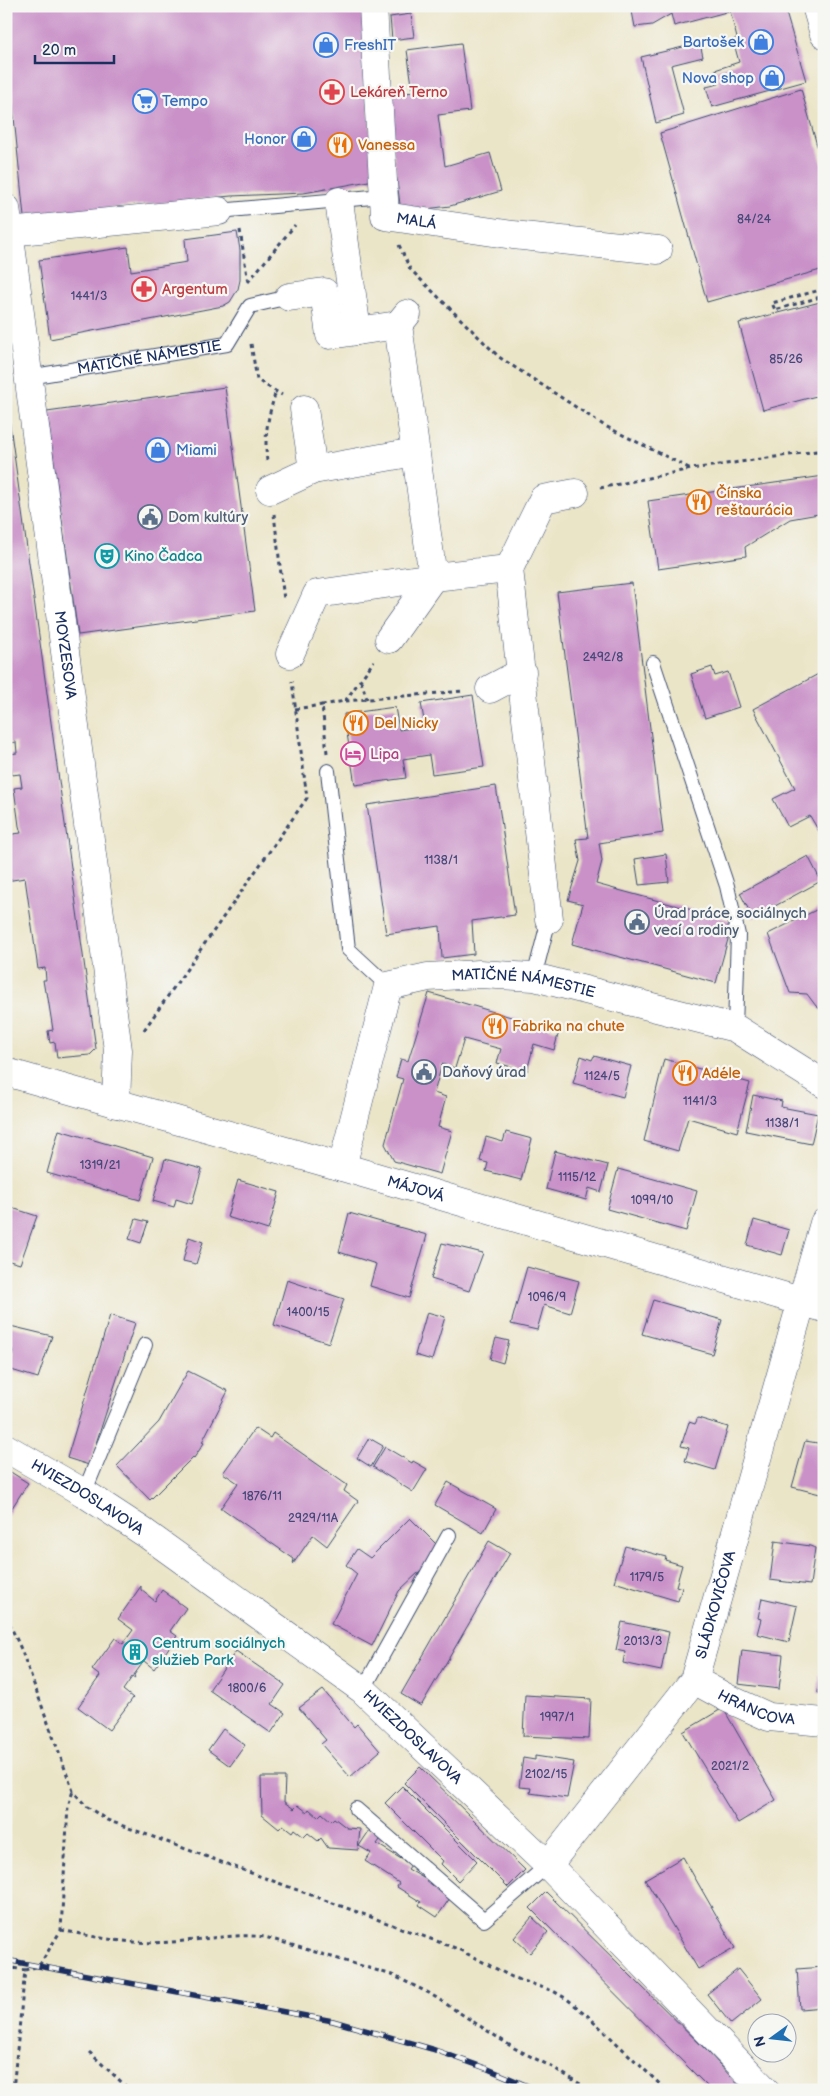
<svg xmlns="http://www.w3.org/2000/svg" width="830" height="2096" font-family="'Balsamiq Sans',sans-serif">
<rect width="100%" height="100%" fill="#f6f6f2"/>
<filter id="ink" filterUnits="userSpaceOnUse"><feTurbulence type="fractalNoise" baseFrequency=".02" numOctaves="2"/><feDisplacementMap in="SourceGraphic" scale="10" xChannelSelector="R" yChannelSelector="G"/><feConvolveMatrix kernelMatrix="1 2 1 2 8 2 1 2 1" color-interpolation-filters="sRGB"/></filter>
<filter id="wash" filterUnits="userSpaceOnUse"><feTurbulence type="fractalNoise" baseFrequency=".0096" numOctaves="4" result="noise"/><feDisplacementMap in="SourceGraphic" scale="20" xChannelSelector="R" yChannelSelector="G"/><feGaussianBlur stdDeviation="1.12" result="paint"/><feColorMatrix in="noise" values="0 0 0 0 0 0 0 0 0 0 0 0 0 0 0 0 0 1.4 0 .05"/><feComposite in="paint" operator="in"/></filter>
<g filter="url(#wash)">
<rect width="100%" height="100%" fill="#ebe5c8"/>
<g id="blocks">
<g fill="#c991c8">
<path d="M6,6H362L374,180L304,193L231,196L24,217L6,37Z"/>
<path d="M377,6H396L397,9L378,12Z"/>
<path d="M631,6H784L806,81L712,107L706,87L719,84L715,70L739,62L733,40L737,38L730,11L674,26L671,14L652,25L635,27Z"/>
<path d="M411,14L414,37L392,40L390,17Z"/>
<path d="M461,43L470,111L438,115L445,166L490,153L501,191L450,206L401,212L386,96L413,92L407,50Z"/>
<path d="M700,43L703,57L671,65L684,115L656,123L641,57Z"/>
<path d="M801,89L824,170V269L707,302L660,133Z"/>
<path d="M237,232L240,250V280L238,289L230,302L223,306L50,339L39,260L128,247L131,271L187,262L185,239Z"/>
<path d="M824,301V394L763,410L739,323Z"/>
<path d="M225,387L255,611L78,635L47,412Z"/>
<path d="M6,396L96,1049L90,1055L57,1058L55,1042L50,1043L48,1031L53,1030L47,992H45L43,980H46L45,968L38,969L25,878L6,881V835L21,833L19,826L14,788L22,787L20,774L12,775L9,754L17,753L16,742L10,743L6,720Z"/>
<path d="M824,476V513L790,519L745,547L746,556L658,569L648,501Z"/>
<path d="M632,583L663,833L599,843L602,861L596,884L733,921L716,983L572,944L583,904L568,900L580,861L576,839L588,838L557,592Z"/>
<path d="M712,667L715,676L728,672L739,707L705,718L691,674Z"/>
<path d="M824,671V840L810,816L788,827L773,799L795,788L753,709Z"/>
<path d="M473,695L484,767L432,774L429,755L403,759L406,778L355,785L344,714L395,707L399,730L425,726L421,703Z"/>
<path d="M496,786L515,915L472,921L474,954L442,958L440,926L386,934L367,805Z"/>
<path d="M666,854L669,882L639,885L635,859Z"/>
<path d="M808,856L821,881L753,918L740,893Z"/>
<path d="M824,906V1012L816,1006L807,994L790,993L768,934Z"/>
<path d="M429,993L559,1031L554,1050L534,1044L527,1071L497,1063L501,1049L464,1039L455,1068L442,1064L434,1093L446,1097L438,1127L452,1131L440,1174L394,1161L385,1144L403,1079L396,1077L401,1059L408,1061Z"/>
<path d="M581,1056L592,1060L594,1056L631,1066L623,1097L573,1083Z"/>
<path d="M664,1059L750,1083L737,1132L688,1118L678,1151L644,1141Z"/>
<path d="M753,1095L782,1101L781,1107L818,1114L811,1144L746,1131Z"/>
<path d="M59,1130L153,1157L140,1200L47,1173Z"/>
<path d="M506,1132L532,1139L521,1180L486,1171L488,1163L480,1161L486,1137L503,1142Z"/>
<path d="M555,1151L608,1165L601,1192L589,1188L586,1200L546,1189Z"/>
<path d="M165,1159L202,1169L192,1204L176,1199L174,1207L153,1201Z"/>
<path d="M618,1169L697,1191L686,1231L607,1209Z"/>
<path d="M238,1180L279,1192L268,1230L227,1217Z"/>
<path d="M6,1206L37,1216L20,1264L6,1260Z"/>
<path d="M349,1213L427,1235L409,1298L370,1286L376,1264L339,1252Z"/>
<path d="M136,1219L148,1222L141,1243L129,1239Z"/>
<path d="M754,1220L789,1230L782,1255L747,1245Z"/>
<path d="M189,1237L203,1242L196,1264L183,1261Z"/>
<path d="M442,1243L483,1253L469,1291L431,1279Z"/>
<path d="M527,1267L579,1281L570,1313L544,1305L537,1330L511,1324Z"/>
<path d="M287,1280L344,1299L329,1343L274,1325Z"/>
<path d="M653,1300L722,1320L712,1354L642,1334Z"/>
<path d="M427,1312L445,1317L432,1360L415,1355Z"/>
<path d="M110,1315L135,1323L89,1465L67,1458Z"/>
<path d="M6,1325L52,1336L38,1378L8,1369L13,1352L12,1349L6,1347Z"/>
<path d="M496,1338L509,1341L503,1363L490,1359Z"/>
<path d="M188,1371L228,1391L202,1442L204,1443L194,1458L193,1457L150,1500L117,1466L159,1422Z"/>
<path d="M698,1418L728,1427L715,1470L685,1461L689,1448L681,1446L689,1422L695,1424Z"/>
<path d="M255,1428L270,1438L273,1433L347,1485L344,1491L358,1501L327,1546L313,1535L293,1564L294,1559L223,1509H220L238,1483L223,1473Z"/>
<path d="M369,1438L383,1446L371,1467L357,1458Z"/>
<path d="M805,1441L824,1444V1495L792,1487Z"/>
<path d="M385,1447L412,1463L413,1461L427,1469L413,1492L373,1467Z"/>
<path d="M6,1469L28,1483L6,1517Z"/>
<path d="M448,1482L496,1509L483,1533L435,1505Z"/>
<path d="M410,1518L442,1550L399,1591L372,1646L331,1624L357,1574L346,1565L357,1549L370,1558Z"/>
<path d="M489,1541L510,1553L421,1706L401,1694Z"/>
<path d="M775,1541L810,1546L815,1548L810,1585L770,1580Z"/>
<path d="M625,1546L666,1557L665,1560L682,1565L676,1586L682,1588L678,1601L614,1582Z"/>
<path d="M141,1586V1590L155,1601L162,1590L186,1608L170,1631L177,1636L154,1669L144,1661L134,1675L135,1679L132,1677L123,1690L133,1698L109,1730L78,1707L100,1676L92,1670L115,1638L123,1644L133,1630L118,1619Z"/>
<path d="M762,1598L797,1606L789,1642L757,1634L761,1619L758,1618Z"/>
<path d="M622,1622L669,1632L661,1671L623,1663L625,1652L616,1650Z"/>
<path d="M742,1650L783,1655L779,1689L738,1684Z"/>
<path d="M236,1651L285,1685L272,1704L285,1713L271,1733L209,1690Z"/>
<path d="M820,1672H824V1693H818Z"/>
<path d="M323,1690L354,1727L357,1724L380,1751L350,1777L321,1744L326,1740L299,1708Z"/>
<path d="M525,1695L591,1699L589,1739L523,1736Z"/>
<path d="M723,1708L776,1800L738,1823L683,1732Z"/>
<path d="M223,1729L245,1745L230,1766L208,1750Z"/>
<path d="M535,1756L574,1762L567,1798L530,1793L531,1788L519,1787L523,1758L535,1760Z"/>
<path d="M420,1767L525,1870L508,1887L404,1783Z"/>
<path d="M261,1777H285L284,1802L294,1809L298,1805L307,1812L309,1809L318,1817L322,1813L331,1821L334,1818L347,1828L360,1829L358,1850L328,1848L321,1838L318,1841L308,1833L304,1837L294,1829L292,1832L283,1825L279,1829L262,1815Z"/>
<path d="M402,1786L477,1861L458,1881L441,1864L443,1861L385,1803Z"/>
<path d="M371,1828L383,1836L377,1844L411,1865L408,1869L452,1895L437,1917L419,1905L421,1902L397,1887L399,1883L365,1861L371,1853L359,1846Z"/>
<path d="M683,1857L735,1948L698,1969L645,1879Z"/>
<path d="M546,1892L709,2053L743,2090H711L530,1908Z"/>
<path d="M532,1917L548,1932L530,1953L514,1938Z"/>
<path d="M824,1967V2007L800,2009L797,1969Z"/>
<path d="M738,1969L762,1999L731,2024L707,1994Z"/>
</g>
</g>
</g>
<g filter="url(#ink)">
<use href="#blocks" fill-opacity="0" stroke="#3a4a6e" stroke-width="1"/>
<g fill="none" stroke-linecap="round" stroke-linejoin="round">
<defs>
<g id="lane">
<path d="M219,211L383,196"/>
<path id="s1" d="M29,377L227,344L250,306L289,297"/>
<path d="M653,663L727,886L738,935L735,1028"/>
<path d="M328,771L348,949L388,986"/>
<path d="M534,977L549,919"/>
<path d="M84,1493L145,1345"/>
<path d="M363,1690L449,1535"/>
<path d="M356,1809L484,1920L548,1865"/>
</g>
<g id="street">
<path id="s2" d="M373,6L385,216L513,235L658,250"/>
<path d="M816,6L824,34"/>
<path d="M339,201L357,331"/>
<path id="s3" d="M6,208L118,1050L116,1104"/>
<path d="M9,232L219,211"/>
<path d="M289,297L324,292L330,335L398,325"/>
<path d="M304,409L313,470"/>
<path d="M270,490L313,470L415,452"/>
<path d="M509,569L549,919"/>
<path d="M389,639L433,577L398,325L407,314"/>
<path d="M290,654L317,594L433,577L509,569L543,499L575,493"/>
<path d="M490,689L522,672"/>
<path id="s4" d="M342,1167L388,986L428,977L479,974L534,977L735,1028L824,1084"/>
<path id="s5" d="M6,1448L84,1493L145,1533L363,1690L548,1865L765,2090"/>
<path id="s6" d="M694,1680L727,1698L769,1717L824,1722"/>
<path id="s7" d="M548,1865L694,1680L824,1223"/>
</g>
<g id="secondary">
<path id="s8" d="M6,1072L342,1167L824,1308"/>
</g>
</defs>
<use href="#lane" stroke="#3a4a6e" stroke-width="16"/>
<use href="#street" stroke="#3a4a6e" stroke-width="29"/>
<use href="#secondary" stroke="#3a4a6e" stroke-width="29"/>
<g stroke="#3a4a6e" stroke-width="3" stroke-dasharray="4 4" stroke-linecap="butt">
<path d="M240,230L248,283"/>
<path d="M399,245L410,269L499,357L605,426L691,469"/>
<path d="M248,282L295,225"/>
<path d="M824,289L772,303L775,310L824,296"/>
<path d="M251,344L257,380L282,395"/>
<path d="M267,461C264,434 268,417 276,391"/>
<path d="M600,488L691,469L824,450"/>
<path d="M274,514L284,600"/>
<path d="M361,681L367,699"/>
<path d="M345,701L374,661"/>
<path d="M295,709L322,705"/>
<path d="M327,753L322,705L345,701L464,691"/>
<path d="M144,1030L307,798L292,681"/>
<path d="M6,1616L21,1649L73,1791L86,1806L107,1820L458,1949L512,1977L553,1991L567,1999L588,2016L666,2090"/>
<path d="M61,1930C99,1938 132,1945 172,1942C204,1940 233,1933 265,1937L392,1975L429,1993L514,2048L554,2068L590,2090"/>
<path d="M6,1967L25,1970"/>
<path d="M89,2052L130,2090"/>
<path d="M13,2090L25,1970L39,1966L61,1930L68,1806L73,1791"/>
</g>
<use href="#lane" stroke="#fff" stroke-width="14"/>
<use href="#street" stroke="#fff" stroke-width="28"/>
<use href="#secondary" stroke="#fff" stroke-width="28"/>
<defs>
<path id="rail" d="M6,1960L333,2021L432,2049L488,2069L537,2090"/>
</defs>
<use href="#rail" stroke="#1b2f5e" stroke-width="5.5"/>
<use href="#rail" stroke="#f6f6f2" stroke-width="4" stroke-dasharray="11" stroke-linecap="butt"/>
</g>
</g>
<defs>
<symbol id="shop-ring" viewBox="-11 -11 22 22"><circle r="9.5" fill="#f6f6f2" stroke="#3f7fe0" stroke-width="1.5"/><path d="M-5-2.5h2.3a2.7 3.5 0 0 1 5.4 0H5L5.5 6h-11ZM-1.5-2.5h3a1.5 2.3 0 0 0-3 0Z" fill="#3f7fe0"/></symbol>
<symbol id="pharmacy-ring" viewBox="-11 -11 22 22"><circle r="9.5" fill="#f6f6f2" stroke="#e0444e" stroke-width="1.5"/><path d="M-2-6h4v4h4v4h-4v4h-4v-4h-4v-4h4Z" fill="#e0444e"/></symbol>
<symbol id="supermarket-ring" viewBox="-11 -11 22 22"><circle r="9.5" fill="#f6f6f2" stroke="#3f7fe0" stroke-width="1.5"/><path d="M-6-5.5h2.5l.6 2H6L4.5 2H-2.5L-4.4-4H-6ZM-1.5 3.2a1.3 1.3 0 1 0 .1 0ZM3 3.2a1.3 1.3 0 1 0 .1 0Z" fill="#3f7fe0"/></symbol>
<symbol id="restaurant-ring" viewBox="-11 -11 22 22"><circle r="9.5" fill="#f6f6f2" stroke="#e8710a" stroke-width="1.5"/><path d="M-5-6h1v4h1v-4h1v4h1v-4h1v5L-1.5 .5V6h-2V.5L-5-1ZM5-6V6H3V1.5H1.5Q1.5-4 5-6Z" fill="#e8710a"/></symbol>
<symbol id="civic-ring" viewBox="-11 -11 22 22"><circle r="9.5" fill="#f6f6f2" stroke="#5c6f8a" stroke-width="1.5"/><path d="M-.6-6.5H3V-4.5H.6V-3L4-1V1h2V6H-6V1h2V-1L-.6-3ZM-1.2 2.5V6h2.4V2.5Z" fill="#5c6f8a"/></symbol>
<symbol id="theatre-ring" viewBox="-11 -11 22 22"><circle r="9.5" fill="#f6f6f2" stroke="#0f9aa8" stroke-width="1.5"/><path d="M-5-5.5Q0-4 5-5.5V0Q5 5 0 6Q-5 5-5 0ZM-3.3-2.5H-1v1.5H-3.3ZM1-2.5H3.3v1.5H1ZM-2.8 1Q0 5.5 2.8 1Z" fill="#0f9aa8"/></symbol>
<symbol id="hotel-ring" viewBox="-11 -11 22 22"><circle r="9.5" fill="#f6f6f2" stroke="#d1479c" stroke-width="1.5"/><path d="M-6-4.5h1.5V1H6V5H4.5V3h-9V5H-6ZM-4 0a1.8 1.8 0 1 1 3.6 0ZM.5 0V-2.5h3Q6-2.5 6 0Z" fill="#d1479c"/></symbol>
<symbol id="building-ring" viewBox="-11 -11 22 22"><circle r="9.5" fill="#f6f6f2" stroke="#0f9aa8" stroke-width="1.5"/><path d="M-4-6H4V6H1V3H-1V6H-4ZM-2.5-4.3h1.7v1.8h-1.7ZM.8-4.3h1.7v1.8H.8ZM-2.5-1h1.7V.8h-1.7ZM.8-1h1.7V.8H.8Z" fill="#0f9aa8"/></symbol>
</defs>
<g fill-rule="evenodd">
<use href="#shop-ring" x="747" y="28" width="28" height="28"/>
<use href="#shop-ring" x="312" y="31" width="28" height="28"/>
<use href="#shop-ring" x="758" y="64" width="28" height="28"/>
<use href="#pharmacy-ring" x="318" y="78" width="28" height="28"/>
<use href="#supermarket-ring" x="131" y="87" width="28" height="28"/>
<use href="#shop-ring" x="290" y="125" width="28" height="28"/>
<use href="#restaurant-ring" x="326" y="131" width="28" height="28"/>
<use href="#pharmacy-ring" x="130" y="275" width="28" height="28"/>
<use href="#shop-ring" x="144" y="436" width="28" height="28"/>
<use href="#restaurant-ring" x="685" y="488" width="28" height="28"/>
<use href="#civic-ring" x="136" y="503" width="28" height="28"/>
<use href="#theatre-ring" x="93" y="542" width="28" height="28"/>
<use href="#restaurant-ring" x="342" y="709" width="28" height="28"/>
<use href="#hotel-ring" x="339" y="740" width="28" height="28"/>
<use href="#civic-ring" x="623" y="908" width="28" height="28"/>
<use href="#restaurant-ring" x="481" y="1012" width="28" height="28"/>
<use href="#civic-ring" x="410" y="1058" width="28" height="28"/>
<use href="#restaurant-ring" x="671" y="1059" width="28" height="28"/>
<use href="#building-ring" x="121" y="1638" width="28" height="28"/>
</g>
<g text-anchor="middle" stroke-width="4.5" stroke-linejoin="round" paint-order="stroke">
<g font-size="12" fill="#464878">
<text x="754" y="223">84/24</text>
<text x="89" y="300">1441/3</text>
<text x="786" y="363">85/26</text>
<text x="603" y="661">2492/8</text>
<text x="441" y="864">1138/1</text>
<text x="602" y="1080">1124/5</text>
<text x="700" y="1105">1141/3</text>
<text x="782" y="1127">1138/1</text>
<text x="100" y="1169">1319/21</text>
<text x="577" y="1181">1115/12</text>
<text x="652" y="1204">1099/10</text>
<text x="547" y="1301">1096/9</text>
<text x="308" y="1316">1400/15</text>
<text x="262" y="1500">1876/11</text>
<text x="313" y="1522">2929/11A</text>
<text x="647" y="1581">1179/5</text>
<text x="643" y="1645">2013/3</text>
<text x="247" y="1692">1800/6</text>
<text x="557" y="1721">1997/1</text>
<text x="730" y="1770">2021/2</text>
<text x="546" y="1778">2102/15</text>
</g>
<g font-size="15" fill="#366cbe" stroke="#f6f6f2" text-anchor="end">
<text x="744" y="47">Bartošek</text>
<text x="344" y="50" text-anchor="start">FreshIT</text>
<text x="754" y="83">Nova shop</text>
<text x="162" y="106" text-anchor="start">Tempo</text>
<text x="286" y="144">Honor</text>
<text x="176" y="455" text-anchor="start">Miami</text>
</g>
<g font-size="15" fill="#be3a42" stroke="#f6f6f2" text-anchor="start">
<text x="350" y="97">Lekáreň Terno</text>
<text x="162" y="294">Argentum</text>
</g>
<g font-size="15" fill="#c56008" stroke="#f6f6f2" text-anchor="start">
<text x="358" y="150">Vanessa</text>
<text x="716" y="498">Čínska<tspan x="716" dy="17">reštaurácia</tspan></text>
<text x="374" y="728">Del Nicky</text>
<text x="512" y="1031">Fabrika na chute</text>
<text x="702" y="1078">Adéle</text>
</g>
<g font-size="15" fill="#1b2f5e" stroke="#f6f6f2">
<text dy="5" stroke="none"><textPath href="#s2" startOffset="242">MALÁ</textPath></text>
<text dy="5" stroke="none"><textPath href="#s1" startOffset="122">MATIČNÉ NÁMESTIE</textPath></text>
<text dy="5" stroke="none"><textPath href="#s3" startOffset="451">MOYZESOVA</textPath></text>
<text dy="5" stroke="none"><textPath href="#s4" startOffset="324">MATIČNÉ NÁMESTIE</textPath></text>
<text dy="5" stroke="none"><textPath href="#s8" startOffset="426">MÁJOVÁ</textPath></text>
<text dy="5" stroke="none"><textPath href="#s5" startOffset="95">HVIEZDOSLAVOVA</textPath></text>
<text dy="5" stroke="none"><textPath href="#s7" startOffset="314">SLÁDKOVIČOVA</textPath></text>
<text dy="5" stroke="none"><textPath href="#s6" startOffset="69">HRANCOVA</textPath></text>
<text dy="5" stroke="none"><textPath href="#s5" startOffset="500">HVIEZDOSLAVOVA</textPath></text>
</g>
<g font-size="15" fill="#4e5e75" stroke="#f6f6f2" text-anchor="start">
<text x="168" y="522">Dom kultúry</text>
<text x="654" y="918">Úrad práce, sociálnych<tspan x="654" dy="17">vecí a rodiny</tspan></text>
<text x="442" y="1077">Daňový úrad</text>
</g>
<g font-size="15" fill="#0d838f" stroke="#f6f6f2" text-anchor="start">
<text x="124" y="561">Kino Čadca</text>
<text x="152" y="1648">Centrum sociálnych<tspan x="152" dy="17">služieb Park</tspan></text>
</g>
<g font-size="15" fill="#b23c85" stroke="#f6f6f2" text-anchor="start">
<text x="370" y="759">Lipa</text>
</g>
</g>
<rect width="830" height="2096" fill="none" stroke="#f6f6f2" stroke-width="25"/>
<g transform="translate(772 2038) rotate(255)"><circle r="24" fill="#f6f6f2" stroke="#9ea6b7"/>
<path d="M0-4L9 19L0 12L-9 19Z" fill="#1f6fb2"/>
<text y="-8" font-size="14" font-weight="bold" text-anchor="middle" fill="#1b2f5e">N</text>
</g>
<path d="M35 55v8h79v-8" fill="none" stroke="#1b2f5e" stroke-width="2.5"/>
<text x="42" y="55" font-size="15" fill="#1b2f5e" stroke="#f6f6f2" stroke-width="4" paint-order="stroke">20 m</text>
</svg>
